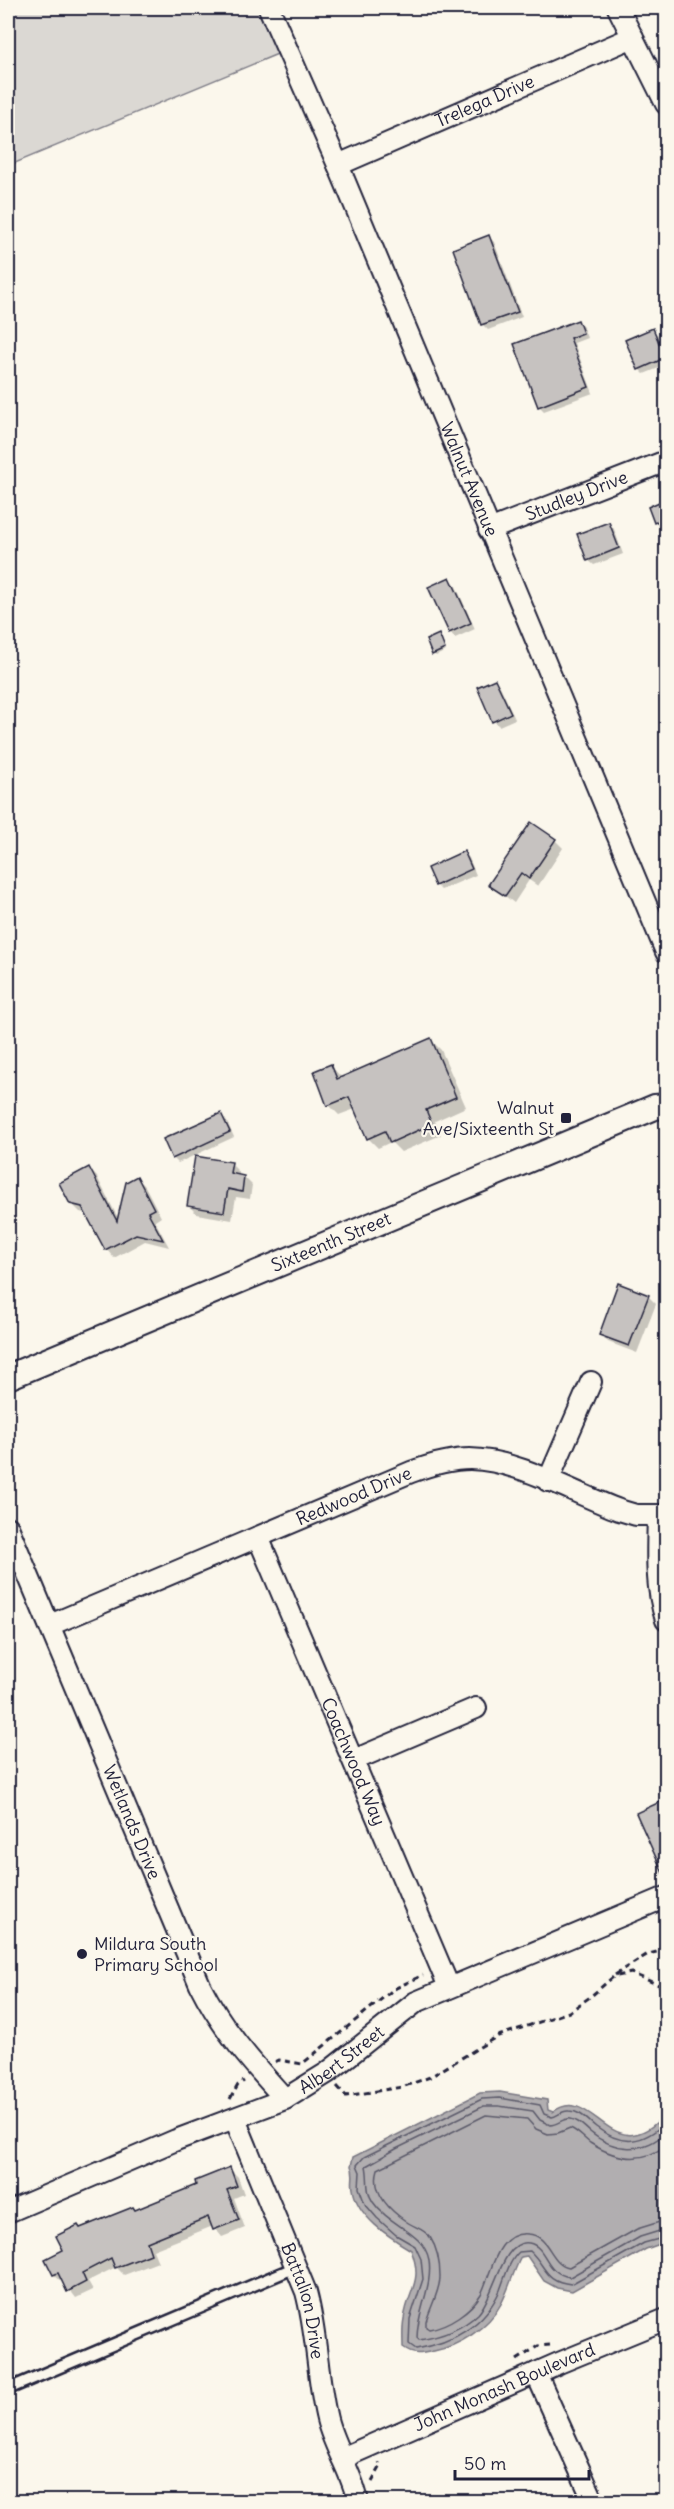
<svg xmlns="http://www.w3.org/2000/svg" width="674" height="2509" font-family="Delius,sans-serif">
<rect width="100%" height="100%" fill="#fbf7ec"/>
<filter id="ink" filterUnits="userSpaceOnUse"><feTurbulence type="fractalNoise" baseFrequency=".0167" numOctaves="2"/><feDisplacementMap in="SourceGraphic" scale="12" xChannelSelector="R" yChannelSelector="G"/><feConvolveMatrix kernelMatrix="1 2 1 2 8 2 1 2 1" color-interpolation-filters="sRGB"/></filter>
<g filter="url(#ink)">
<path fill="#dbd8d3" stroke="#7e7d87" stroke-width="1.5" d="M8,8H269L287,50L8,166Z"/>
<path fill="#b1aeb0" stroke="#787681" stroke-width="1.5" d="M500,2092L547,2100L548,2110L553,2112C593,2081 612,2175 666,2113V2242L646,2249L572,2291L557,2288L544,2281L527,2256L521,2257C513,2272 509,2289 501,2304C488,2328 459,2346 434,2351C421,2354 414,2356 403,2348C403,2338 402,2328 404,2319C408,2289 424,2283 411,2250C389,2237 357,2217 353,2189C351,2180 355,2174 351,2166L353,2157L480,2093Z"/>
<g fill="#0003">
<path d="M352,8H372L356,14Z"/>
<path d="M489,237L494,242L522,317L488,330L483,325L455,250Z"/>
<path d="M578,322L583,327L587,338L574,343L593,393L544,411L539,406L516,345Z"/>
<path d="M652,330L658,335L666,356V365L644,374L639,369Z"/>
<path d="M666,501V525L661,527L655,522L650,508Z"/>
<path d="M609,523L614,529L623,554L594,565L588,560Z"/>
<path d="M450,579L455,584L475,629L455,638L450,632Z"/>
<path d="M438,636L446,651L436,656L434,654Z"/>
<path d="M495,680L500,686L515,719L499,726L494,721Z"/>
<path d="M555,840L563,848L538,886L529,880L514,903L490,884Z"/>
<path d="M464,853L469,858L476,875L441,890L436,885Z"/>
<path d="M430,1039L441,1050L466,1107L435,1121L441,1135L401,1152L391,1142L378,1148L368,1138L355,1109L339,1115L329,1105L331,1066L342,1078Z"/>
<path d="M221,1115L226,1120L234,1137L178,1163L173,1158Z"/>
<path d="M231,1164L239,1172V1176L244,1177L252,1185L250,1199L236,1197L232,1220L197,1214L188,1205Z"/>
<path d="M89,1169L97,1177L119,1220L137,1178L145,1186L161,1217L155,1221L169,1247L145,1241L114,1258L106,1249L88,1214L80,1212L72,1204Z"/>
<path d="M648,1296L656,1304L637,1353L608,1342L600,1334Z"/>
<path d="M662,1803L666,1808V1868L659,1861Z"/>
<path d="M230,2169L238,2177L244,2194L234,2198L245,2228L222,2237L213,2226L153,2250L158,2262L124,2275L116,2267L88,2281L93,2290L76,2298L63,2281L62,2282L54,2275L65,2251L81,2229L136,2211L198,2186Z"/>
</g>
<g fill="none" stroke-linecap="round" stroke-linejoin="round">
<g stroke="#5b5a6a" stroke-width="1.5">
<path d="M666,2122C643,2144 622,2147 596,2127C587,2120 581,2111 569,2111C562,2110 558,2116 552,2117L544,2114L540,2105L500,2098L482,2099L364,2157L357,2165L360,2172L359,2188L365,2204L377,2218L396,2235L415,2246L421,2259L423,2279L410,2319L409,2344L416,2349C453,2343 485,2325 500,2290C505,2277 509,2261 519,2252L530,2251C547,2267 544,2281 571,2284L644,2243L666,2237"/>
<path d="M666,2132C644,2154 614,2152 590,2132C584,2127 580,2121 571,2119C564,2117 558,2125 550,2125L540,2120L533,2111L499,2106H484L396,2149L366,2166C369,2179 365,2190 373,2202C389,2226 424,2232 429,2260C433,2287 417,2311 417,2338L419,2340C440,2337 462,2329 478,2314C494,2298 502,2238 529,2243C548,2247 544,2273 570,2277L640,2237L666,2229"/>
<path d="M666,2145C642,2165 614,2158 590,2143C583,2138 578,2131 570,2128L558,2133L548,2134L536,2129L527,2119L486,2115L378,2169C371,2192 389,2210 407,2222C414,2227 424,2229 430,2237C437,2248 440,2264 440,2277C440,2291 430,2308 426,2322V2327L429,2329C448,2326 471,2311 481,2294C492,2273 496,2231 528,2234C550,2235 550,2264 569,2267L637,2229L666,2220"/>
</g>
</g>
<g fill="#c6c2c0" stroke="#22223b" stroke-width="1.5">
<path d="M489,235L518,312L481,325L453,249Z"/>
<path d="M578,320L583,333L570,338L589,387L538,407L514,344Z"/>
<path d="M653,328L665,358L638,370L625,340Z"/>
<path d="M666,499V517L654,523L648,507Z"/>
<path d="M609,522L619,548L587,561L577,534Z"/>
<path d="M450,577L471,623L449,633L428,587Z"/>
<path d="M439,634L445,649L432,655L426,640Z"/>
<path d="M495,679L511,713L492,722L477,687Z"/>
<path d="M531,822L556,839L529,879L521,873L505,896L488,885Z"/>
<path d="M464,851L472,869L435,886L427,868Z"/>
<path d="M431,1038L456,1097L426,1110L432,1124L390,1143L385,1131L367,1139L349,1097L327,1106L314,1071L331,1064L337,1079Z"/>
<path d="M221,1113L230,1132L172,1159L163,1139Z"/>
<path d="M195,1156L232,1162L230,1173L244,1176L242,1192L228,1189L224,1212L187,1206Z"/>
<path d="M89,1167L117,1221L126,1182L137,1176L154,1209L148,1212L163,1240L136,1234L105,1250L82,1207L70,1204L59,1183Z"/>
<path d="M618,1283L649,1295L629,1346L599,1335Z"/>
<path d="M662,1801L666,1810V1880L636,1813Z"/>
<path d="M230,2167L237,2186L227,2190L239,2220L213,2230L208,2217L147,2242L151,2254L115,2268L111,2258L82,2273L86,2282L67,2292L58,2273L53,2275L45,2259L63,2250L56,2236L78,2225L80,2228L133,2207L135,2210L196,2185L195,2181Z"/>
</g>
<g fill="none" stroke-linecap="round" stroke-linejoin="round">
<defs>
<path id="service" d="M8,2389L296,2267"/>
<g id="minor">
<path id="s1" d="M269,8L338,165L666,952"/>
<path d="M618,8L666,104"/>
<path id="s2" d="M338,165L633,37"/>
<path id="s3" d="M489,530L666,461"/>
<path d="M548,1481L591,1382"/>
<path d="M658,1516C657,1552 655,1586 666,1620"/>
<path id="s4" d="M8,1527L200,1985C222,2029 252,2063 285,2099"/>
<path id="s5" d="M258,1537L449,1987"/>
<path id="s6" d="M50,1625L411,1472C430,1465 450,1459 470,1459C519,1460 573,1493 619,1510L636,1515H666"/>
<path d="M354,1760L476,1708"/>
<path id="s7" d="M235,2119L306,2292C317,2333 317,2375 326,2415C332,2445 352,2471 358,2502"/>
<path id="s8" d="M8,2212L176,2140L285,2099L327,2073L416,2002L666,1897"/>
<path d="M536,2373L594,2502"/>
<path id="s9" d="M342,2458L559,2363L666,2319"/>
</g>
<g id="tertiary">
<path id="s10" d="M8,1377L655,1107L666,1106"/>
</g>
</defs>
<use href="#service" stroke="#22223b" stroke-width="15"/>
<use href="#minor" stroke="#22223b" stroke-width="24"/>
<use href="#tertiary" stroke="#22223b" stroke-width="28"/>
<g stroke="#22223b" stroke-width="3" stroke-dasharray="6 4.5" stroke-linecap="butt">
<path d="M615,1975L648,1954L666,1950"/>
<path d="M275,2062L279,2060L302,2064L394,1989L423,1975"/>
<path d="M337,2086L346,2096L402,2087L430,2077L498,2036L569,2012L590,1997L613,1977L631,1973L666,1988"/>
<path d="M230,2099L238,2085L244,2081"/>
<path d="M517,2360L538,2346L550,2345"/>
<path d="M372,2482L381,2466L379,2463"/>
</g>
<use href="#service" stroke="#fbf7ec" stroke-width="10"/>
<use href="#minor" stroke="#fbf7ec" stroke-width="20"/>
<use href="#tertiary" stroke="#fbf7ec" stroke-width="24"/>
</g>
</g>
<g fill="#22223b" stroke="#fbf7ec" stroke-width="2">
<rect x="560" y="1112" width="12" height="12" rx="3"/>
<circle cx="82" cy="1954" r="6"/>
</g>
<g text-anchor="middle" stroke-width="4.5" stroke-linejoin="round" paint-order="stroke">
<g font-size="18" fill="#22223b" stroke="#fbf7ec">
<text dy="6" stroke="none"><textPath href="#s2" startOffset="160">Trelega Drive</textPath></text>
<text dy="6" stroke="none"><textPath href="#s1" startOffset="512">Walnut Avenue</textPath></text>
<text dy="6" stroke="none"><textPath href="#s3" startOffset="94">Studley Drive</textPath></text>
<text dy="6" stroke="none"><textPath href="#s10" startOffset="350">Sixteenth Street</textPath></text>
<text dy="6" stroke="none"><textPath href="#s6" startOffset="330">Redwood Drive</textPath></text>
<text dy="6" stroke="none"><textPath href="#s5" startOffset="244">Coachwood Way</textPath></text>
<text dy="6" stroke="none"><textPath href="#s4" startOffset="320">Wetlands Drive</textPath></text>
<text dy="6" stroke="none"><textPath href="#s8" startOffset="368">Albert Street</textPath></text>
<text dy="6" stroke="none"><textPath href="#s7" startOffset="195">Battalion Drive</textPath></text>
<text dy="6" stroke="none"><textPath href="#s9" startOffset="177">John Monash Boulevard</textPath></text>
</g>
<g font-size="18" fill="#22223b" stroke="#fbf7ec" text-anchor="end">
<text x="554" y="1114">Walnut<tspan x="554" dy="21">Ave/Sixteenth St</tspan></text>
<text x="94" y="1950" text-anchor="start">Mildura South<tspan x="94" dy="21">Primary School</tspan></text>
</g>
</g>
<rect width="674" height="2509" fill="none" stroke="#fbf7ec" stroke-width="30"/>
<rect x="15" y="15" width="644" height="2479" fill="none" stroke="#22223b" stroke-width="2" filter="url(#ink)"/>
<path d="M455 2470v9h134v-9" fill="none" stroke="#22223b" stroke-width="3"/>
<text x="464" y="2470" font-size="18" fill="#22223b" stroke="#fbf7ec" stroke-width="4.5" paint-order="stroke">50 m</text>
</svg>
